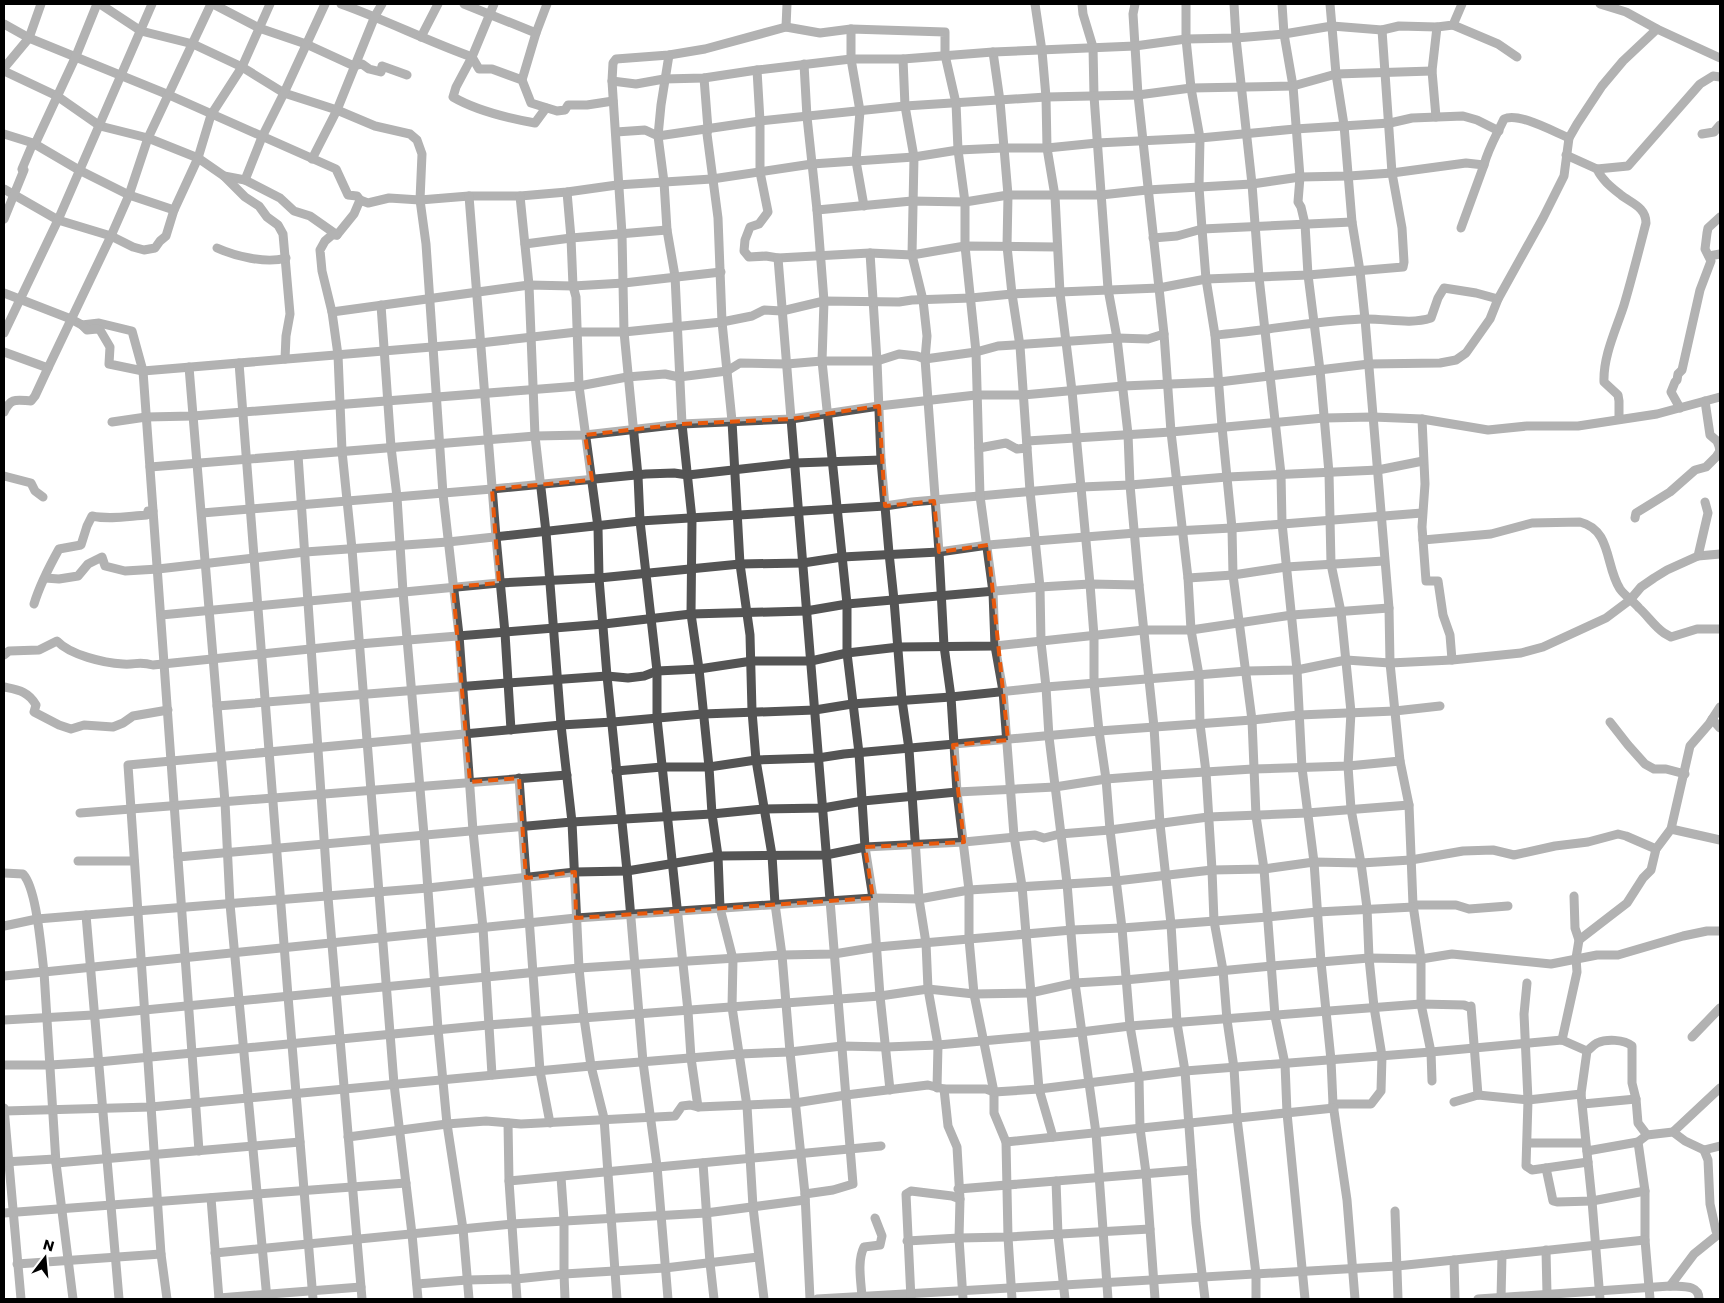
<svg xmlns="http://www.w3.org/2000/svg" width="1724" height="1303" font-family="Poppins,sans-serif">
<rect width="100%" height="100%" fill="#fff"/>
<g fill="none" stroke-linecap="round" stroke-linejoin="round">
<g stroke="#545454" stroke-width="9">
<path d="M100,4L141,31L193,44L242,67L284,93L337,110L375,126L410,134L417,140L422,154L420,200L426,244L443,494L459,635L473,831L483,928L492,1075"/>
<path d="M213,4L259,28L306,44L354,66L362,64L369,69L381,72L382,66L407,75"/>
<path d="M341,4C386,20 427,41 472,57L479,69H492L522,80L531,103L557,111L565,110L568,105H587L613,101"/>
<path d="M464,4L536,33L547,4"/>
<path d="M494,4L472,57L456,87L453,97C477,111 507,118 535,123L546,108"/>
<path d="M1035,4L1042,51L1046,97L1047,148L1055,196L1060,293L1072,391L1090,584L1094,636V683L1099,731L1106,779L1110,830L1122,928L1130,1026L1139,1078L1140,1128L1146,1173L1155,1299"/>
<path d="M1082,4L1083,14L1093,47L1094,96L1108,289L1117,338L1128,434L1130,485L1139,585L1154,727L1160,824L1171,924L1177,1023L1185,1071L1196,1223L1205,1299"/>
<path d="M1135,4L1133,14L1138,95L1164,334L1171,432L1188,578L1191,630L1199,675L1200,724L1206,772L1212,870L1214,921L1223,970L1227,1020L1234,1068L1237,1118L1256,1274V1299"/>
<path d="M1186,4V39L1191,88L1200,138L1199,187L1202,229L1206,279L1215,335L1222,427L1232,528L1233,575L1252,720L1256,816L1264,869L1275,1016L1285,1064L1287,1113L1305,1299"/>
<path d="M1234,4L1236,38L1252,184L1259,277L1281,474L1282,523L1297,670L1302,768L1314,862L1321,962L1331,1060L1333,1104L1347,1200L1355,1299"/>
<path d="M1282,4L1284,34L1293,86L1300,177L1298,202L1301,207L1305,224L1308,275L1320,370L1329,473L1331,564L1341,612L1351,712L1348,766L1351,809L1361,863L1367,908L1369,958L1374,1007L1382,1056L1381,1091L1371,1104H1333"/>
<path d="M1330,4L1336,74L1344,125L1352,222L1360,271L1365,319L1389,608L1390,663L1400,761L1409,805L1413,905L1421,959V1004L1431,1052L1432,1081"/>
<path d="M1600,4L1626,12L1657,29L1720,58"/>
<path d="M4,24L29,38L169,95L336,169L348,195L357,196L360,200"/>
<path d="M1453,25L1498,44L1517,57"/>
<path d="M786,27L787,4"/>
<path d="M851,29V59L860,111L856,161L864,206"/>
<path d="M421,37L438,4"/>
<path d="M993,52L1000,101L1008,195L1007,246L1012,294L1020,346L1030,491L1040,587L1041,642L1046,687L1049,737L1067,883L1075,983L1096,1133L1108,1299"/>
<path d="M669,55L661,105L658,136L664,182L667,230L675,276L682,424L692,519L691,614L699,669L709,767L712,814L718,856L720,908L733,959L732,1007L747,1106L753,1207L764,1299"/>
<path d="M903,59L905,106L914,157L912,255L923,300L927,336L925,359L939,552L944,646L951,697L957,792L969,890V939L974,994L994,1092V1113L1006,1142L1008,1237L1012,1299"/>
<path d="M804,64L807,117L817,210L824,301L822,361L847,604V653L859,753L865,847L873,898L880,996L890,1090"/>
<path d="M4,68L29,38L41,4"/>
<path d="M757,70L760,121V172L768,212L759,224L750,227L745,240L744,251L749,257L766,256L778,258L870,253L912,255L965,246L1057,247"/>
<path d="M4,71L57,96L100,126L148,138L198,158L224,176L245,180L280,198L294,211L310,216L337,235L354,214L360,200L368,203L389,198L420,200L469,196H520L567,192L617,185L712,179L812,164L914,157L958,150L1003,148H1047L1097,143L1200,138L1295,129L1390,123L1412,118L1463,116L1477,120L1499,131"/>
<path d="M704,78L708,129L707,134L718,218L722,322L732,421L740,564L750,635L752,711L756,760L772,855L775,904L782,955L790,1052L805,1194L810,1299"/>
<path d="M522,80L536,33"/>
<path d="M612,81L636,84L664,79L704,78L757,70L851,59H903L993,52L1135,46L1186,39L1236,38L1284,34L1332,26L1382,30L1399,26L1437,27L1453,25L1462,4"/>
<path d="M1436,117L1432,71L1437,27"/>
<path d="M616,132L645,130L658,136L760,121L905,106L1046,97L1138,95L1191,88L1293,86L1336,74L1432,71"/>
<path d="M4,134L33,143L79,170L129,195L174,210"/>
<path d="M1702,134L1714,132L1720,125"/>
<path d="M1566,155L1597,169L1628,166L1700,84L1713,76L1720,77"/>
<path d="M312,159L337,110L375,16L382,4"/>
<path d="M1597,169C1602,180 1611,187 1621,195C1631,203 1646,207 1646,223C1639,250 1632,278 1624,305C1616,330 1603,356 1604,382L1618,395L1619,401V419"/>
<path d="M224,176L245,197L259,206L267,217L278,225L283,234L290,314L286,336L285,359"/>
<path d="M245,180L262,137L284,93L325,4"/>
<path d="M4,189L58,220L111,236L133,247L144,250L155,248L160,241L166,236L174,210L198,158L211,115L242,67L270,4"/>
<path d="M567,192L571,238L573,286L576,297L579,386L598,527L599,578L607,676L627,871L643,1062L657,1166L668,1299"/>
<path d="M469,196L496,537L505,633L511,730"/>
<path d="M520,196L529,285L535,436L546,532L561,725L572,822L579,968L584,1018L591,1066L604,1118L617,1299"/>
<path d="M817,210L912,201L965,202L1008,195H1101L1147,190L1252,184L1300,177L1349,176L1392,173L1466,163L1484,165C1488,149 1497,134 1504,119C1519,112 1554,132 1569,138"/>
<path d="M4,219L24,170L22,169L33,143L36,142L76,56L97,4"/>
<path d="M1461,228L1484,165"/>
<path d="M337,235H332L325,241L320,250L322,271L332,312L338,355L342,451L352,549L394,1084L412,1234L418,1299"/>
<path d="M1153,238L1177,236L1202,229L1352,222"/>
<path d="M525,244L571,238L667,230"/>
<path d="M217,248C235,256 266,264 286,258"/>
<path d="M870,253L877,361L881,460L889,553L894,600L902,700L909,749L919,899L926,943L928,989L938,1045L937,1088"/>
<path d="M1709,256L1720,254"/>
<path d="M778,258L853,1184L833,1190L805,1194"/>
<path d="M4,293L71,319L82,325L99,323L132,331L143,371L199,1151"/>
<path d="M381,305L391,447L397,497L403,592L424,835L438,1029L447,1124L463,1229L469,1299"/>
<path d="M332,312L529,285L573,286L624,283L721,272"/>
<path d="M82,325L87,330L97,329L100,330L110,347L109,364L143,371L480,343L577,332H624L722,322L752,316L764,310L782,311L824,301L899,302L912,300L971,298L1012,294L1159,288L1206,279L1308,275L1403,267L1404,262L1402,228L1392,173L1382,30"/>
<path d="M4,333L58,220L152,4"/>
<path d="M1215,335C1264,331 1313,321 1362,319C1385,318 1409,325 1431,318L1438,298L1444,288L1476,293L1498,299"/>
<path d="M4,352L48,368L111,236L129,195L148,138L211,4"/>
<path d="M239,363L288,996L313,1299"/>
<path d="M189,367L225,802L230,904L267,1299"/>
<path d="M1680,408L1671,392L1675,382L1677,380L1678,374L1682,370L1700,290L1711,261L1705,249L1707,233L1708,228L1720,217"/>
<path d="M4,412C11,397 17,400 31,401L35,396L48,368"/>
<path d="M1422,419L1425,484L1422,527L1426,581H1438L1443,615L1450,635L1452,660"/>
<path d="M112,422L146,417L193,416L579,386L627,377L665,374L679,377L727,371L740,363L787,364L822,361H877L899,354L917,356L925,359L976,352L998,346L1117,338L1148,339L1164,334"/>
<path d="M1027,441L1171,432L1324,418L1373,417L1422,419L1488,430L1527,426H1578L1657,414L1720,397"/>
<path d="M979,448L1006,443L1017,449L1027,448"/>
<path d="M298,455L328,897L362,1299"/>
<path d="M150,467L535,436L585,435L682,424L791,419L879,406L976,395H1023L1123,386L1219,382L1369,364L1440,363L1456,360L1466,353L1490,319L1498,299L1543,218L1564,176L1569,138L1577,124L1602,86L1623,61L1657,29"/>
<path d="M4,476L31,483L35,491L43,497"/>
<path d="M202,513L492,489L646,474L674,473L688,475L795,463L881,460"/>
<path d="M1635,518L1636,513L1670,492L1695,470L1706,467L1716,457L1720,451L1719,446L1717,441L1710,435L1705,401"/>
<path d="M1423,540L1491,534L1532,523L1580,522C1612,530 1605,566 1620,589C1625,596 1633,601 1639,608C1648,616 1654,626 1664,633L1671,637L1697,629H1720"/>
<path d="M1698,556L1720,554"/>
<path d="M45,578L59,579L78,576L88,564L102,557L105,566L125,571L158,569L305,552L448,542L640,521L885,506L912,502L1081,487L1130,485L1227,477L1378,470L1423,461"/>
<path d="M1188,578L1233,575L1286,567L1384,561"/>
<path d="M34,604C40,584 49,567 59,549L81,545L87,526L92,516C111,520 129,516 147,515L148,511H153"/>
<path d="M161,615L499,583L599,578L740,564L803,563L842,557L939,552L988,545L1035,541L1136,533L1232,528L1422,513"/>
<path d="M4,655L9,651L39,650L57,641C70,655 104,663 123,664C136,665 138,661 153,665L359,644L604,624L691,614L806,611L847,604L1040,587L1090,584L1139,585"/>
<path d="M4,687C18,690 28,691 36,705L34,712L59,725L71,729L84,725L113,727L123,723L133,716L168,710"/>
<path d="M217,706L507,683L607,676L628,678L644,676L657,671L699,669L752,661H811L847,653L899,647L995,646L1144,630H1191L1292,615L1389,608"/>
<path d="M1712,719L1720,728"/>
<path d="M1610,722L1628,745L1645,764L1654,769H1666L1685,774"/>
<path d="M616,771L662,767H709L756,760L818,758L844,754L1099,731L1252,720L1299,715L1395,711L1440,706"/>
<path d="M519,778L540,1071L550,1123"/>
<path d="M80,813L567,775"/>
<path d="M1671,829L1720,840"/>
<path d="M178,857L572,822L712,814L763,809L823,808L863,801L957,792L1055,787L1106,779L1158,775L1253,769L1348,766L1400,761"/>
<path d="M78,861H134"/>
<path d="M4,873L23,874C37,889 41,950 44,972L576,918L873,898L919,899L969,890L1116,881L1212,870L1264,869L1314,862L1361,863L1411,860L1463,851L1493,850L1514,855L1555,846L1588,842L1618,834L1626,836L1656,849"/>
<path d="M1413,905H1456L1469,909L1508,906"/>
<path d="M86,915L119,1299"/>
<path d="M4,926L37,919L86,915L428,888L575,872L627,871L718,856L826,855L865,847L964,842L1035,835L1044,838L1060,834L1110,830L1208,817L1307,813L1409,805"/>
<path d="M1579,940L1627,903L1643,878L1651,870L1656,849L1671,829L1690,746L1709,724L1720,707"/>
<path d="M4,976L44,972L56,1163L73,1299"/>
<path d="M1527,983L1524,1014L1528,1100L1526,1166L1532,1170L1588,1162"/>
<path d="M4,1020L93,1015L579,968L782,955L834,954L877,947L1072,930L1122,928L1268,917L1317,912L1414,907"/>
<path d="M1692,1037L1720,1008"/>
<path d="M1562,1040L1577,972L1576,958L1579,940L1575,928L1574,896"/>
<path d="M4,1065H50L98,1062L488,1025L880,996L928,989L974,994L1030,993L1075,983L1125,980L1272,966L1369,958L1421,959L1452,954L1551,964L1597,955H1618L1683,936L1707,931H1720"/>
<path d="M944,1089L948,1126L957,1147L960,1199L959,1238L963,1299"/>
<path d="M1454,1102L1478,1095L1528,1100L1581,1094"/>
<path d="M1583,1104L1636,1099"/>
<path d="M698,1107L691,1058L688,1011L657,718V671L640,521L638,476L624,332L622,234L612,81L613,63L616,59L669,55L705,49L786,27L820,33L851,29L945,32V55L956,103L958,150L965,202V246L976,352L980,496L993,592L995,646L1003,691L1014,836L1022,886L1039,1089L1053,1137"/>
<path d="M4,1108L21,1299"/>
<path d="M4,1111L151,1107L591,1066L739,1054L790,1052L842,1046L886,1047L938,1045L1081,1032L1130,1026L1421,1004L1464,1005L1469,1007L1471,1006L1478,1095"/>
<path d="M508,1123L509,1181L517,1299"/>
<path d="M1673,1132L1720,1088"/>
<path d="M348,1137L447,1124L486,1121L521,1124L675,1116L682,1106L690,1105L698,1107L795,1103L846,1095L928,1085L944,1089H986L994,1092L1039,1089L1185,1071L1431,1052L1562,1040L1587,1051"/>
<path d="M1006,1142L1334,1108"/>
<path d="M1638,1142L1645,1191V1240L1650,1299"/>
<path d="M1528,1143H1585"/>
<path d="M1704,1150L1708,1160L1710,1204L1716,1231L1720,1233"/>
<path d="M1587,1151L1638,1142L1647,1135L1673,1132L1685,1141L1704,1150L1720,1146"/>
<path d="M4,1162L55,1159"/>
<path d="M56,1163L300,1142"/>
<path d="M703,1163L710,1263L714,1299"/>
<path d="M1546,1168L1553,1201L1557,1202L1592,1201L1645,1191"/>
<path d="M561,1177L564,1220V1274L565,1299"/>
<path d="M509,1181L881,1146"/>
<path d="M1056,1181L1058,1235L1065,1299"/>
<path d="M958,1189L1192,1170"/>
<path d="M211,1198L219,1299"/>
<path d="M1395,1211L1398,1299"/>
<path d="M4,1213L406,1183"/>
<path d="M907,1241L959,1238L1008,1237L1150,1229"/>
<path d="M1546,1250L1547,1294"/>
<path d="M215,1253L512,1224L706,1213L805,1200"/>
<path d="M1454,1260L1455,1299"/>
<path d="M17,1264L161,1254"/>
<path d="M417,1284L467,1280L516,1279L564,1274L665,1268L758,1257"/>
<path d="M1670,1286L1694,1254L1720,1233"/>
<path d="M862,1297C861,1281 857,1261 864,1247L880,1245L882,1236L875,1218"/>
<path d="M219,1298L361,1287"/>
<path d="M167,1299L161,1254L128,765L561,725L613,722L703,714L815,710L852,704L951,697L1046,687L1247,671L1297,670L1346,660L1390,663L1452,660L1521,653L1543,647L1606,618L1630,600L1641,587L1654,578L1667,570L1698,556L1708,513L1705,502"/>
<path d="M817,1299L1397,1266L1645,1240"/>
<path d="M911,1299L906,1194L911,1191L952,1196L960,1199"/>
<path d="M1478,1299L1670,1286C1682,1287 1699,1284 1699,1299"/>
<path d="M1501,1299L1502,1255"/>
<path d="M1600,1299L1592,1201L1581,1094L1587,1051C1590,1049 1593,1045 1597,1043C1606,1039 1624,1039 1632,1046V1083L1636,1099L1638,1123L1647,1135"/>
</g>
</g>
<path d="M0 0H1724V1303H0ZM879,406L885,506L934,501L939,552L988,545L1008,740L953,745L964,842L865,847L873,898L576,918L575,872L526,878L519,778L470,782L453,587L499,583L492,489L592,480L585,435L682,424L791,419Z" fill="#fff" fill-opacity=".55" fill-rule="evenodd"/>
<path fill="none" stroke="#e8590c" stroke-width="4" stroke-dasharray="10 6" stroke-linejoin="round" d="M879,406L885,506L934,501L939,552L988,545L1008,740L953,745L964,842L865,847L873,898L576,918L575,872L526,878L519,778L470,782L453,587L499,583L492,489L592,480L585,435L682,424L791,419Z"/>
<rect width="1724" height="1303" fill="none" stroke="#000000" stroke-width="10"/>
<g transform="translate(45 1258) rotate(16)" stroke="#ffffff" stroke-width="4" paint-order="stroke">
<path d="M0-4L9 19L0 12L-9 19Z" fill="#000000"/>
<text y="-8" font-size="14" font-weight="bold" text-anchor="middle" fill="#000000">N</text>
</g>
</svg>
